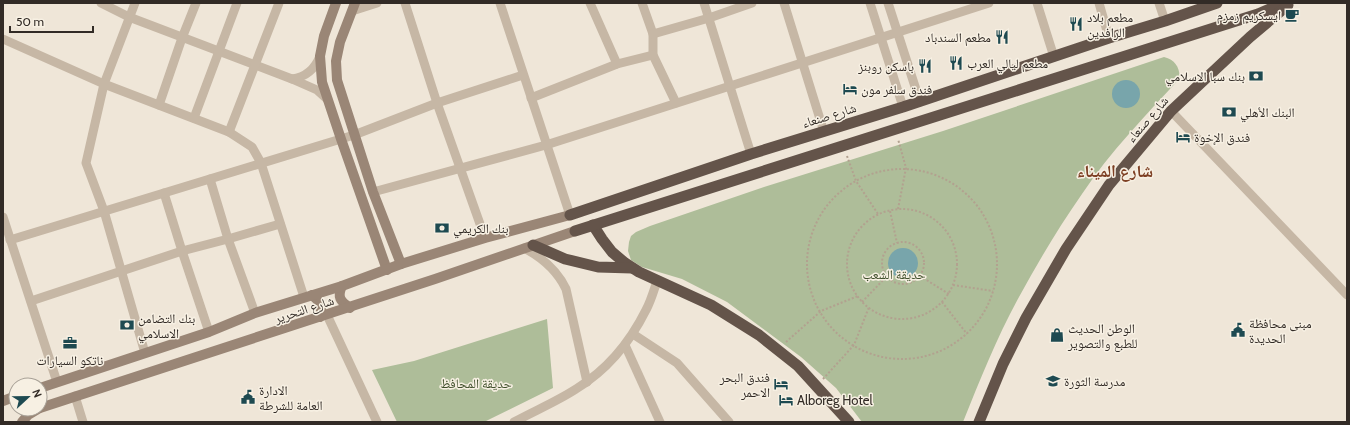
<svg xmlns="http://www.w3.org/2000/svg" width="1350" height="425" font-family="Cabin,'Noto Naskh Arabic',sans-serif">
<rect width="100%" height="100%" fill="#efe6d8"/>
<g fill="#aebd99">
<path d="M1164,57C1175,60 1179,66 1180,78C1146,115 1110,152 1082,194C1059,227 1038,262 1019,297C997,337 980,380 963,422H862L836,388L801,357L727,302L682,279L642,267L631,260L628,251L629,242L631,236L636,232L650,226L764,187L943,131Z"/>
<path d="M547,319L553,388L484,422H397L372,370L414,361Z"/>
</g>
<g fill="#78a5ab">
<circle cx="1126" cy="94" r="14"/>
<circle cx="903" cy="263" r="15"/>
</g>
<g fill="none" stroke-linecap="round" stroke-linejoin="round">
<g stroke="#b2a18f" stroke-width="2" stroke-dasharray="2 2" stroke-linecap="butt">
<path d="M847,156L856,181L878,214"/>
<circle cx="902" cy="264" r="95"/>
<path d="M898,209L906,168L898,139"/>
<circle cx="902" cy="264" r="55"/>
<path d="M890,211L897,243"/>
<circle cx="903" cy="263" r="21"/>
<path d="M920,276L949,294"/>
<path d="M953,285L993,291"/>
<path d="M862,302L886,277"/>
<path d="M942,302L967,334"/>
<path d="M786,342L821,311L858,296"/>
<path d="M823,379L854,345L869,307"/>
</g>
<g stroke="#c6b7a5" stroke-width="9">
<path d="M101,3L129,17L292,79"/>
<path d="M135,3L104,84L86,163L104,211L145,353"/>
<path d="M405,3L437,103L485,238"/>
<path d="M500,3L570,215"/>
<path d="M590,3L617,64"/>
<path d="M642,3L653,34V55L676,103"/>
<path d="M704,3L751,154"/>
<path d="M784,3L824,132"/>
<path d="M870,3L903,107"/>
<path d="M888,3L920,102"/>
<path d="M1037,3L1054,57"/>
<path d="M1099,3L1109,38"/>
<path d="M1159,3L1165,21"/>
<path d="M352,11L377,3"/>
<path d="M653,34L709,18L752,3"/>
<path d="M3,39L104,84L229,132L252,147L261,163L304,297"/>
<path d="M320,56C315,69 306,77 292,79L317,90L328,100"/>
<path d="M531,98L617,64L653,55"/>
<path d="M159,105L182,38L196,3"/>
<path d="M1171,111L1347,295"/>
<path d="M194,118L237,3"/>
<path d="M229,132L279,3"/>
<path d="M210,179L228,239L255,313"/>
<path d="M373,192L546,145L989,3"/>
<path d="M164,193L182,251L209,332"/>
<path d="M3,217L57,382"/>
<path d="M10,240L354,135L437,103L523,75"/>
<path d="M524,248C543,258 557,270 566,289L587,382"/>
<path d="M31,301L182,251L228,239L280,224"/>
<path d="M327,315L377,422"/>
<path d="M633,334L677,363L729,422"/>
<path d="M625,345L660,422"/>
<path d="M75,396L83,422"/>
<path d="M514,422C534,411 556,402 576,389C607,370 630,342 646,310C651,301 654,290 657,281"/>
</g>
<g stroke="#9a8676" stroke-width="10">
<path d="M336,3L324,36L320,56L322,82L341,139L387,270"/>
<path d="M355,3L340,42L336,61L337,80L373,192L401,264"/>
<path d="M342,286C337,297 340,301 350,308"/>
<path d="M312,295C320,301 323,308 320,317"/>
<path d="M40,388L209,332L255,313L342,286L401,264L485,238L570,215"/>
<path d="M3,401L16,396"/>
<path d="M40,408L435,279L575,231"/>
<path d="M22,422L28,415L38,409"/>
</g>
<g stroke="#64544a" stroke-width="11">
<path d="M570,215L751,154L903,107L1109,38L1165,21L1217,3"/>
<path d="M593,225L602,239L612,252L625,263L639,272L711,305L759,335L798,366L849,422"/>
<path d="M575,231L1258,14L1284,3"/>
<path d="M533,245L565,259L598,267L632,268"/>
<path d="M979,422L1003,364L1026,318L1066,249L1109,185L1171,111L1250,37L1288,5"/>
</g>
</g>
<defs>
<symbol id="cafe-bare" viewBox="-9 -9 18 18"><path d="M-5.5-4.5H6V0H3Q3 3.5 0 3.5H-2.5Q-5.5 3.5-5.5 0ZM3-3.2v2h1.7v-2ZM-6 4.5H4V6H-6Z" fill="#1e4a51" stroke="#f7f0e3" stroke-width="2.5" paint-order="stroke"/></symbol>
<symbol id="restaurant-bare" viewBox="-9 -9 18 18"><path d="M-5-6h1v4h1v-4h1v4h1v-4h1v5L-1.5 .5V6h-2V.5L-5-1ZM5-6V6H3V1.5H1.5Q1.5-4 5-6Z" fill="#1e4a51" stroke="#f7f0e3" stroke-width="2.5" paint-order="stroke"/></symbol>
<symbol id="bank-bare" viewBox="-9 -9 18 18"><path d="M-6-4H6V4H-6ZM0-2.3a2.3 2.3 0 1 0 0 4.6a2.3 2.3 0 1 0 0-4.6Z" fill="#1e4a51" stroke="#f7f0e3" stroke-width="2.5" paint-order="stroke"/></symbol>
<symbol id="hotel-bare" viewBox="-9 -9 18 18"><path d="M-6-4.5h1.5V1H6V5H4.5V3h-9V5H-6ZM-4 0a1.8 1.8 0 1 1 3.6 0ZM.5 0V-2.5h3Q6-2.5 6 0Z" fill="#1e4a51" stroke="#f7f0e3" stroke-width="2.5" paint-order="stroke"/></symbol>
<symbol id="civic-bare" viewBox="-9 -9 18 18"><path d="M-.6-6.5H3V-4.5H.6V-3L4-1V1h2V6H-6V1h2V-1L-.6-3ZM-1.2 2.5V6h2.4V2.5Z" fill="#1e4a51" stroke="#f7f0e3" stroke-width="2.5" paint-order="stroke"/></symbol>
<symbol id="shop-bare" viewBox="-9 -9 18 18"><path d="M-5-2.5h2.3a2.7 3.5 0 0 1 5.4 0H5L5.5 6h-11ZM-1.5-2.5h3a1.5 2.3 0 0 0-3 0Z" fill="#1e4a51" stroke="#f7f0e3" stroke-width="2.5" paint-order="stroke"/></symbol>
<symbol id="office-bare" viewBox="-9 -9 18 18"><path d="M-6-3h4V-5.5h4V-3h4V5H-6ZM-1-4.5V-3h2v-1.5ZM-6 0V1H6V0Z" fill="#1e4a51" stroke="#f7f0e3" stroke-width="2.5" paint-order="stroke"/></symbol>
<symbol id="school-bare" viewBox="-9 -9 18 18"><path d="M0-5L7-2L0 1L-7-2ZM-4 1L0 2.5L4 1V4Q0 6-4 4Z" fill="#1e4a51" stroke="#f7f0e3" stroke-width="2.5" paint-order="stroke"/></symbol>
</defs>
<g fill-rule="evenodd">
<use href="#cafe-bare" x="1282" y="5" width="20" height="20"/>
<use href="#restaurant-bare" x="1066" y="14" width="20" height="20"/>
<use href="#restaurant-bare" x="992" y="27" width="20" height="20"/>
<use href="#restaurant-bare" x="946" y="53" width="20" height="20"/>
<use href="#restaurant-bare" x="915" y="56" width="20" height="20"/>
<use href="#bank-bare" x="1246" y="66" width="20" height="20"/>
<use href="#hotel-bare" x="840" y="79" width="20" height="20"/>
<use href="#bank-bare" x="1219" y="102" width="20" height="20"/>
<use href="#hotel-bare" x="1173" y="127" width="20" height="20"/>
<use href="#bank-bare" x="432" y="218" width="20" height="20"/>
<use href="#bank-bare" x="117" y="315" width="20" height="20"/>
<use href="#civic-bare" x="1228" y="320" width="20" height="20"/>
<use href="#shop-bare" x="1047" y="325" width="20" height="20"/>
<use href="#office-bare" x="60" y="333" width="20" height="20"/>
<use href="#school-bare" x="1043" y="371" width="20" height="20"/>
<use href="#hotel-bare" x="771" y="374" width="20" height="20"/>
<use href="#civic-bare" x="238" y="387" width="20" height="20"/>
<use href="#hotel-bare" x="776" y="390" width="20" height="20"/>
</g>
<g text-anchor="middle" stroke-width="3" stroke-linejoin="round" paint-order="stroke">
<g font-size="13" fill="#322b26" stroke="#f7f0e3" text-anchor="start">
<text x="1281" y="20" text-anchor="end">ايسكريم زمزم</text>
<text x="1087" y="22">مطعم بلاد<tspan x="1087" dy="15">الرافدين</tspan></text>
<text x="991" y="42" text-anchor="end">مطعم السندباد</text>
<text x="967" y="68">مطعم ليالي العرب</text>
<text x="914" y="71" text-anchor="end">باسكن روبنز</text>
<text x="1245" y="81" text-anchor="end">بنك سبا الاسلامي</text>
<text x="861" y="94">فندق سلفر مون</text>
<text x="1240" y="117">البنك الأهلي</text>
<text x="1194" y="142">فندق الإخوة</text>
<text x="453" y="233">بنك الكريمي</text>
<text x="138" y="323">بنك التضامن<tspan x="138" dy="15">الاسلامي</tspan></text>
<text x="1249" y="328">مبنى محافظة<tspan x="1249" dy="15">الحديدة</tspan></text>
<text x="1068" y="333">الوطن الحديث<tspan x="1068" dy="15">للطبع والتصوير</tspan></text>
<text x="70" y="365" text-anchor="middle">ناتكو السيارات</text>
<text x="770" y="382" text-anchor="end">فندق البحر<tspan x="770" dy="15">الاحمر</tspan></text>
<text x="1064" y="386">مدرسة الثورة</text>
<text x="259" y="395">الادارة<tspan x="259" dy="15">العامة للشرطة</tspan></text>
<text x="797" y="405">Alboreg Hotel</text>
</g>
<g font-size="13" fill="#322b26" stroke="#f7f0e3">
<text transform="translate(829 115) rotate(-17)" y="5">شارع صنعاء</text>
<text transform="translate(1147 119) rotate(-49)" y="5">شارع صنعاء</text>
<text transform="translate(304 309) rotate(-18)" y="5">شارع التحرير</text>
</g>
<g font-size="13" fill="#3f4f2b" stroke="#f7f0e3">
<text x="894" y="279">حديقة الشعب</text>
<text x="476" y="388">حديقة المحافظ</text>
</g>
<g font-size="17" font-weight="bold" fill="#7d3f23" stroke="#f7f0e3">
<text x="1115" y="177">شارع الميناء</text>
</g>
</g>
<rect width="1350" height="425" fill="none" stroke="#322b26" stroke-width="8"/>
<g transform="translate(28 397) rotate(68)"><circle r="19" fill="#f7f0e3" stroke="#a8a197"/>
<path d="M0-3L7 15L0 10L-7 15Z" fill="#1e4a51"/>
<text y="-6" font-size="11" font-weight="bold" text-anchor="middle" fill="#322b26">N</text>
</g>
<path d="M10 26v6h83v-6" fill="none" stroke="#322b26" stroke-width="2"/>
<text x="16" y="26" font-size="12" fill="#322b26" stroke="#f7f0e3" stroke-width="3" paint-order="stroke">50 m</text>
</svg>
